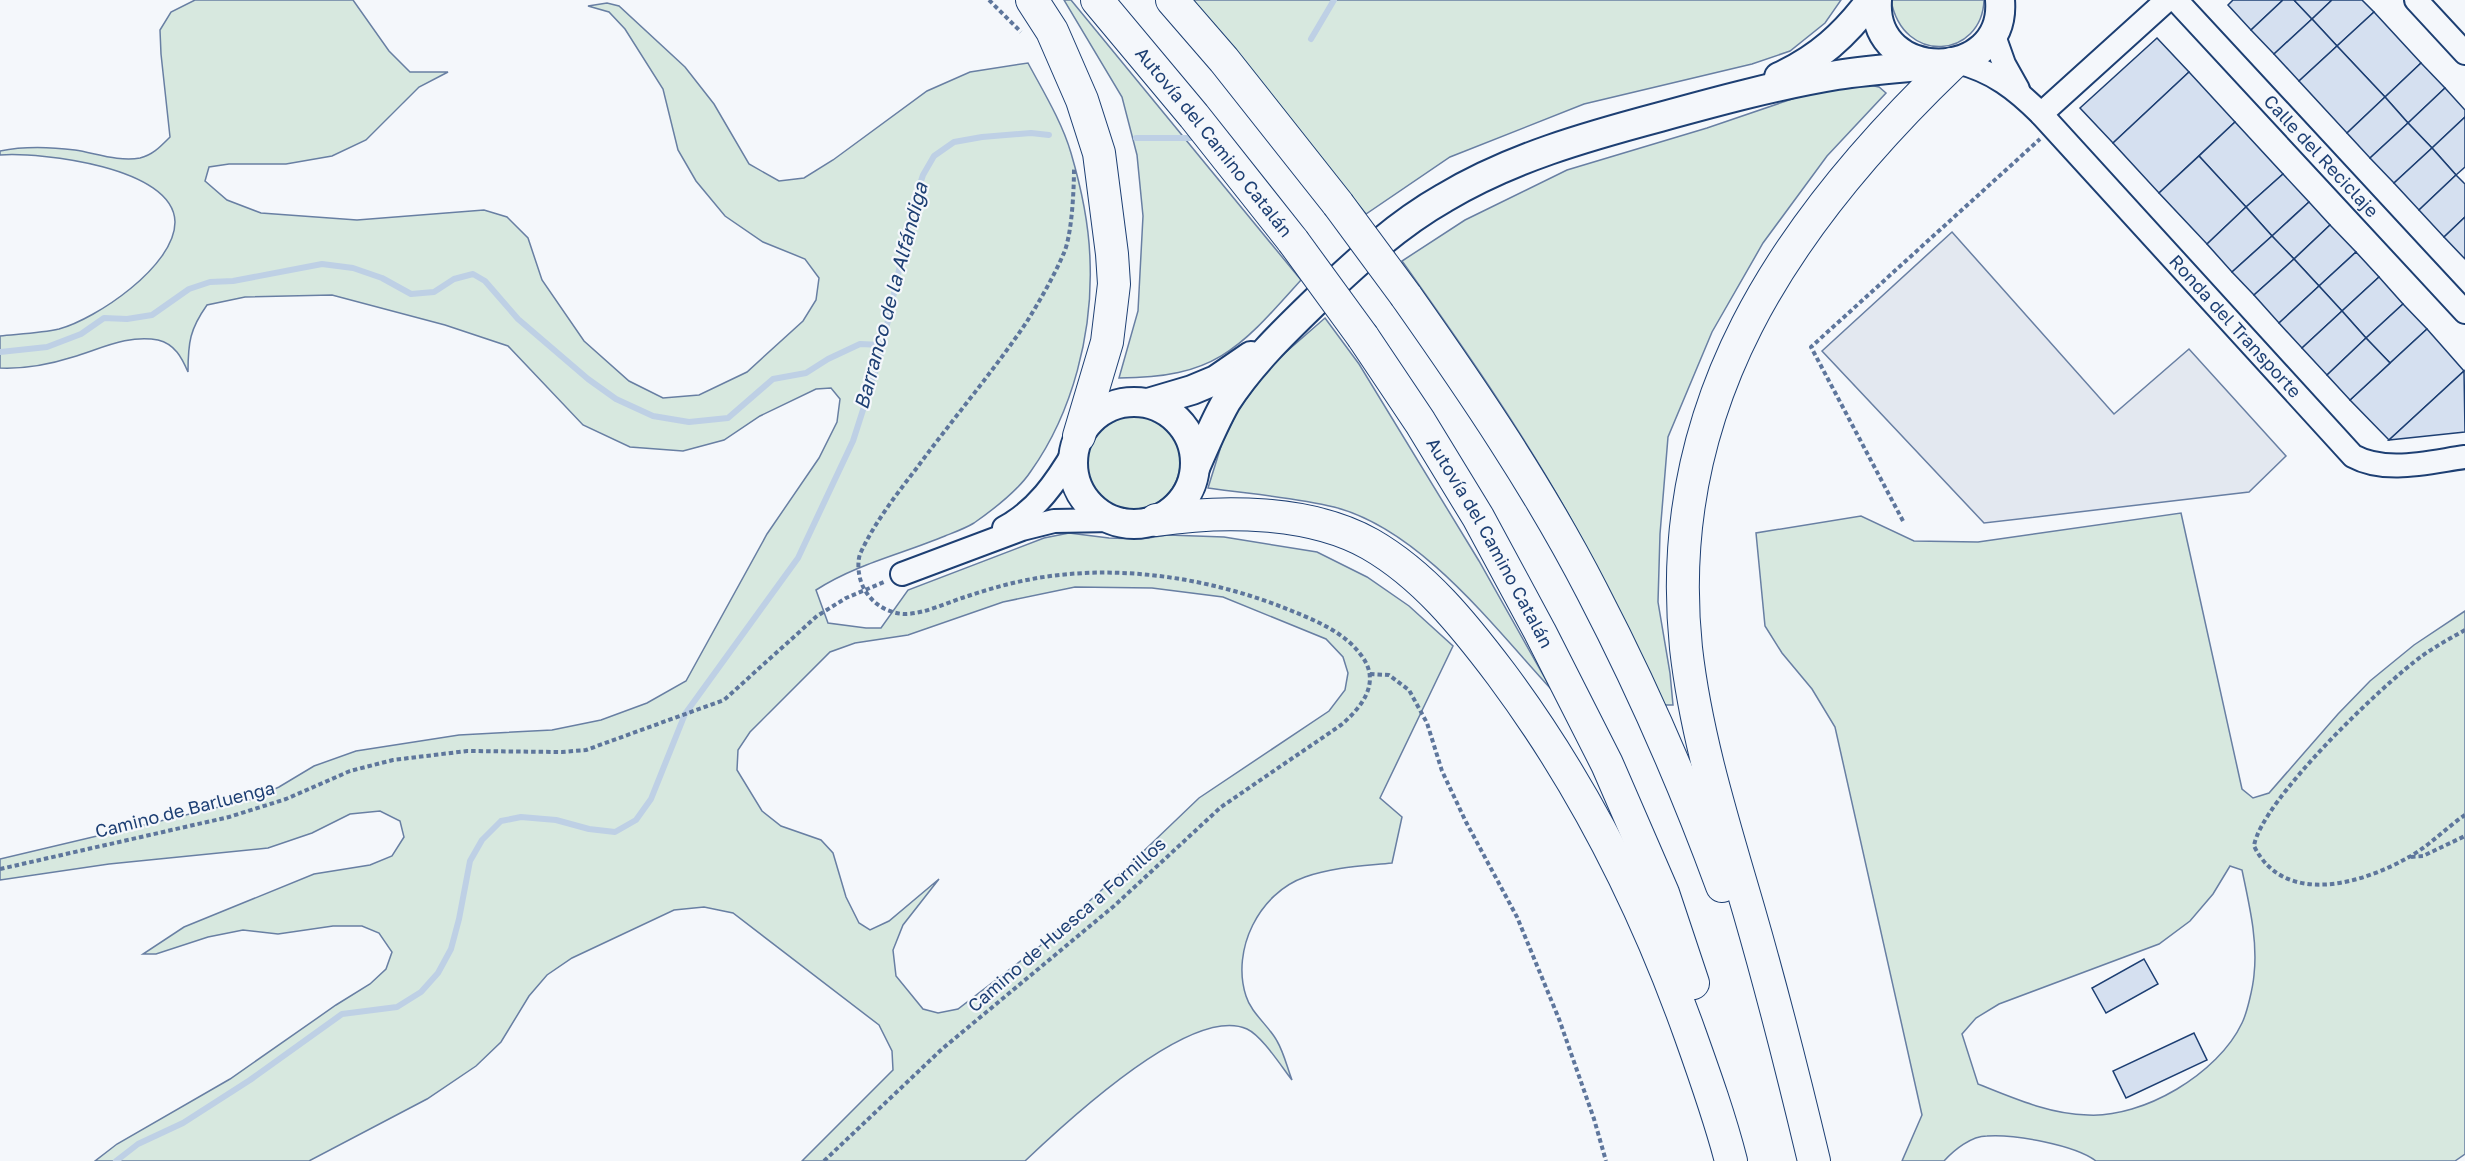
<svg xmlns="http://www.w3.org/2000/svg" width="2465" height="1161" font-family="'Golos Text',sans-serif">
<rect width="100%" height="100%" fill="#f4f7fb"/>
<g fill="#d7e8df" stroke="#687fa3" stroke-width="1.5" fill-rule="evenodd">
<path d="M195,0H353L389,51L410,72H448L419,87L366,140L332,156L286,164H229L209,167L205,181L227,200L261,213L357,220L484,210L507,217L528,238L542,280L584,341L629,381L663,398L699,395L747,372L803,321L816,300L819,278L805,259L763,242L725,216L696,181L678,150L663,89L625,29L609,12L588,6L607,3L619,6L685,67L714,104L749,164L779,181L804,178L833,160L927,91L970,72L1028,63C1043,91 1062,122 1071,153C1081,187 1089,224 1090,260C1093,332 1073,412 1031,471C1018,491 994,509 974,523C966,528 955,532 945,536C902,554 856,564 816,590L828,623L866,628H881L908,590L1044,538L1069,533L1109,538L1141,539L1168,535L1224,537L1317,552L1367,577L1409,606L1453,646L1380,798L1402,817L1392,863C1363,866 1333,867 1305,877C1259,893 1231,950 1246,996C1251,1013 1269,1026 1277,1041C1284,1053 1287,1067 1292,1080C1281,1066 1262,1036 1247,1029C1191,1004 1064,1124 1025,1161H802L893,1070L892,1051L879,1025L733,913L704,907L674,910L572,958L547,975L529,996L501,1042L476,1066L427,1099L309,1161H95L117,1144L230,1079L336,1005L370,984L386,969L392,952L379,933L362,926H333L278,934L243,930L208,937L156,954H143L184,927L314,874L370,865L392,856L404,837L400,821L380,811L350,814L312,833L268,848L109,864L0,880V859L253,799L279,787L314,766L356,751L459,735L552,730L601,720L647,703L686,681L767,534L819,458L837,422L840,399L831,388L816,389L760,416L724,440L683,451L630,447L583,425L508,346L445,325L332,295L245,297L207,305C190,329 188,342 188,372C182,358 175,344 158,340C129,334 100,349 73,357C51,364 23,369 0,368V336C19,334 41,333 59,329C96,319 175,266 175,222C174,167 41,152 0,155V151C24,146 51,147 75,150C95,153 119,162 140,158C153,155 161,146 170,137L161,54L160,30L171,12ZM1075,587L1152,588L1223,597L1326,639L1343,657L1348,673L1345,690L1329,711L1199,798L1127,867L1040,946L958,1009L938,1013L923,1009L896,976L893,950L903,925L939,879L889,921L870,930L859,923L846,897L833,853L821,840L781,826L762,811L737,770L738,750L750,732L830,652L855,643L908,635L1003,602Z"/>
<path d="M1064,0H1071L1301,280C1240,348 1216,378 1119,378L1138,311L1143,216L1137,155L1122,97Z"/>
<path d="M1191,0H1841L1825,23L1790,51L1752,64L1584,104L1450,157L1366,214Z"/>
<path d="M1891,0H1984C1982,58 1903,66 1891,0Z"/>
<path d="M1855,82L1879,87L1886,93L1827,156L1763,243L1712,332L1668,437L1660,534L1658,602L1670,673L1673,705H1662C1633,642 1604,578 1570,517C1520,428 1461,344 1402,261L1465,220L1567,170L1707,128L1795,98Z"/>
<path d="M1325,318L1359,364L1479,561L1551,689C1493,626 1420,529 1334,507C1293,497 1249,494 1208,488L1222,443L1239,409L1270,366Z"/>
<circle cx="1132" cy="462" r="48"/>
<path d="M2181,513L2242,789L2253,798L2269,793L2338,714L2370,681L2414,645L2465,611V1154L2455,1161H2096C2075,1145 2014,1134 1987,1136C1971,1136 1954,1150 1944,1161H1902L1922,1115L1835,727L1812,689L1782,653L1765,626L1756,533L1861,516L1914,541L1978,542ZM2230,866L2242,870C2249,904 2258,940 2254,975C2253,987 2247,1013 2242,1023C2218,1074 2143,1118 2088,1115C2049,1114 2013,1098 1978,1084L1962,1034L1976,1018L1999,1004L2159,944L2190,921L2213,894Z"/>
</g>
<path fill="#e3e8f0" stroke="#687fa3" stroke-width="1.5" d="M1952,232L2114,414L2189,349L2286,456L2249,492L1984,523L1822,351Z"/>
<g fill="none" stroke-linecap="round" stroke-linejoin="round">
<g stroke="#bed0e5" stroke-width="6">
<path d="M1311,39L1334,0"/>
<path d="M1136,138H1191"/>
<path d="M0,352L47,347L81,334L104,318L127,319L152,315L189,289L210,282L233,281L322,264L353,268L382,278L411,294L434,292L454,279L473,274L485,281L518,319L588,379L616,399L653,416L689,422L728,418L773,379L806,373L828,359L860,344L882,345"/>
<path d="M116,1161L138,1144L183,1123L250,1080L342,1014L397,1007L421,992L438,973L451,949L459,919L470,861L482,840L501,821L521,817L556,820L589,829L615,832L636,820L651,799L685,714L798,558L853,441L880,357L913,206L923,175L934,156L954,142L982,137L1031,133L1049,135"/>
</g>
</g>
<g fill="#d5e0f0" stroke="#1d3f73" stroke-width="1.5">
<path d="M2233,0H2283L2251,30L2228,5Z"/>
<path d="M2283,0H2294L2312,19L2274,54L2251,30Z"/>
<path d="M2294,0H2332L2312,19Z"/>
<path d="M2332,0H2362L2374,12L2337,46L2312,19Z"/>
<path d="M2374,12L2421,63L2385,97L2337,46Z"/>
<path d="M2312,19L2337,46L2299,81L2274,54Z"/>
<path d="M2157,38L2189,72L2113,143L2080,108Z"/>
<path d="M2337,46L2385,97L2347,133L2299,81Z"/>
<path d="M2421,63L2445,88L2408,123L2385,97Z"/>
<path d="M2189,72L2235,122L2159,193L2113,143Z"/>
<path d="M2445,88L2465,110V117L2432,148L2408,123Z"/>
<path d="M2385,97L2408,123L2370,158L2347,133Z"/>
<path d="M2465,117V167L2456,175L2432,148Z"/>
<path d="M2235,122L2283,174L2246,207L2199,156Z"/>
<path d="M2408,123L2432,148L2394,183L2370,158Z"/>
<path d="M2432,148L2456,175L2419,210L2394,183Z"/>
<path d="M2199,156L2246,207L2207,244L2159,193Z"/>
<path d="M2283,174L2309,202L2272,236L2246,207Z"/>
<path d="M2456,175L2465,184V217L2444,237L2419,210Z"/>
<path d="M2309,202L2330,225L2294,259L2272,236Z"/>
<path d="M2246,207L2272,236L2232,272L2207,244Z"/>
<path d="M2465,217V259L2444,237Z"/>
<path d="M2330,225L2356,252L2319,286L2294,259Z"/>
<path d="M2272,236L2294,259L2254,295L2232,272Z"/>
<path d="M2356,252L2379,277L2342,311L2319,286Z"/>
<path d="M2294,259L2319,286L2279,323L2254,295Z"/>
<path d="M2379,277L2403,304L2366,338L2342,311Z"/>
<path d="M2319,286L2342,311L2302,348L2279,323Z"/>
<path d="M2403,304L2427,329L2390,363L2366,338Z"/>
<path d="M2342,311L2366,338L2327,375L2302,348Z"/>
<path d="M2427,329L2464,371L2389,440L2350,400Z"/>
<path d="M2366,338L2390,363L2350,400L2327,375Z"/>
<path d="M2464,371L2465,432L2389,440Z"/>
<path d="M2144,959L2158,984L2106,1013L2092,988Z"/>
<path d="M2194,1033L2207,1060L2126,1098L2113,1071Z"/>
</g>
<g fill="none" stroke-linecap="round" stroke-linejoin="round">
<defs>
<g id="minor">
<path id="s1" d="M2176,0L2465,312"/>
<path d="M2416,0L2465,53"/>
<path d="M1993,33L2004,64L2018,89"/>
<path id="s2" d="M1957,62C1993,71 2016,89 2041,114L2353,456C2386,474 2429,462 2465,457"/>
<path d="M2041,114L2167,0"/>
<path d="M1004,528C1037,510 1056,482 1075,450"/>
<path d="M902,574L1022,529L1054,521L1113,520"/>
</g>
<g id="major">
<path d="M1877,0C1871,85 2007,84 2000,0"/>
<path d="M1779,77C1818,59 1845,35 1871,0"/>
<circle cx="1134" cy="463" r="61"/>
<path d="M1148,403L1192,390L1216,380L1251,356"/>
<path d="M1195,468C1205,445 1214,423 1226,402C1251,363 1287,329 1320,297C1358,261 1398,224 1444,198C1511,158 1585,137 1660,117C1718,101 1777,85 1837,75C1868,70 1900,68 1931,65"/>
</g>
<g id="highway">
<path d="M1032,0L1052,31L1082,100L1099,153L1112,254L1114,284L1107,342L1079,436"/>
<path id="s3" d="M1097,0L1194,116L1293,241"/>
<path d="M1172,0L1224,60L1338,204"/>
<path d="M1406,296C1473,391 1539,488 1592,591C1642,687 1685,785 1722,886"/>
<path id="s4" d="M1363,337L1420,422L1478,517L1540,632L1607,764L1663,893L1693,983"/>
<path d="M1156,520C1222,510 1310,510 1370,544C1424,575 1464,625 1501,674C1583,784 1644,905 1690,1034C1705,1076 1720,1118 1731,1161"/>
<path d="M1814,1161C1794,1077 1773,994 1749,911C1724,825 1696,737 1686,648C1661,406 1785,224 1952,64"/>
</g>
</defs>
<use href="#minor" stroke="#1d3f73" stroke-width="26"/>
<use href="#major" stroke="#1d3f73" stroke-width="32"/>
<use href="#highway" stroke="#1d3f73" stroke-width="34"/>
<g stroke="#5e769c" stroke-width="4" stroke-dasharray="4.5 3" stroke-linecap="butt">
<path d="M989,0L1021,32"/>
<path d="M1903,521L1811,347L2040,139"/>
<path d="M2465,630C2451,638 2436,646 2422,656C2383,684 2261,801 2254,846C2284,907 2362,884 2409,857C2429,846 2446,828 2465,815"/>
<path d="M1370,674L1389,675L1409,690L1427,723L1442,771L1466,822L1517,917L1559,1019L1594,1119L1606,1161"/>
<path d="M2411,857L2423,856L2465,836"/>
<path d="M0,869L229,817L286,799L350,771L393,760L467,751L562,752L586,750L724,700L817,616L846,598L884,582"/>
<path d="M824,1161L942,1049L1114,906L1221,807L1341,725C1362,707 1382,682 1361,655C1345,633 1317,621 1292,611C1212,578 1118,563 1032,579C1010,583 989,589 968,596C948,602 925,614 904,614C882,613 862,596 859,573C858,567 858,557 861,552C875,522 896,495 916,469C952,420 992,373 1026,323C1039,302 1053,278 1063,255C1072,237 1074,189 1074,168"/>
</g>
<use href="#minor" stroke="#f4f7fb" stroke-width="22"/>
<use href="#major" stroke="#f4f7fb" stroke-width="28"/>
<use href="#highway" stroke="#f4f7fb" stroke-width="32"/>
<defs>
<g id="highway-bridge">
<path d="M1338,204L1406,296"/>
<path d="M1293,241L1363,337"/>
</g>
</defs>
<use href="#highway-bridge" stroke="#1d3f73" stroke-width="34" stroke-linecap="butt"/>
<use href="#highway-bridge" stroke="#f4f7fb" stroke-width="32"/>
</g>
<g text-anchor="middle" stroke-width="4.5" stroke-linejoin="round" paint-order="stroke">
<g font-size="18" fill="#1d3f73" stroke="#f4f7fb">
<text dy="6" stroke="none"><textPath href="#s3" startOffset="184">Autovía del Camino Catalán</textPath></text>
<text dy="6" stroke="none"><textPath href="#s1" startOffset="213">Calle del Reciclaje</textPath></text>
<text dy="6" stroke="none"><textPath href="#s2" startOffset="388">Ronda del Transporte</textPath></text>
<text dy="6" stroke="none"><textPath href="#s4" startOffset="242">Autovía del Camino Catalán</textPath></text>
<text transform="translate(185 810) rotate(-14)" y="6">Camino de Barluenga</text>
<text transform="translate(1067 925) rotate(-41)" y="6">Camino de Huesca a Fornillos</text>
</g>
<g font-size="20" font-style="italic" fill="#1d3f73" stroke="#f4f7fb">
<text transform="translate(891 296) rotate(-75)" y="7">Barranco de la Alfándiga</text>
</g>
</g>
</svg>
